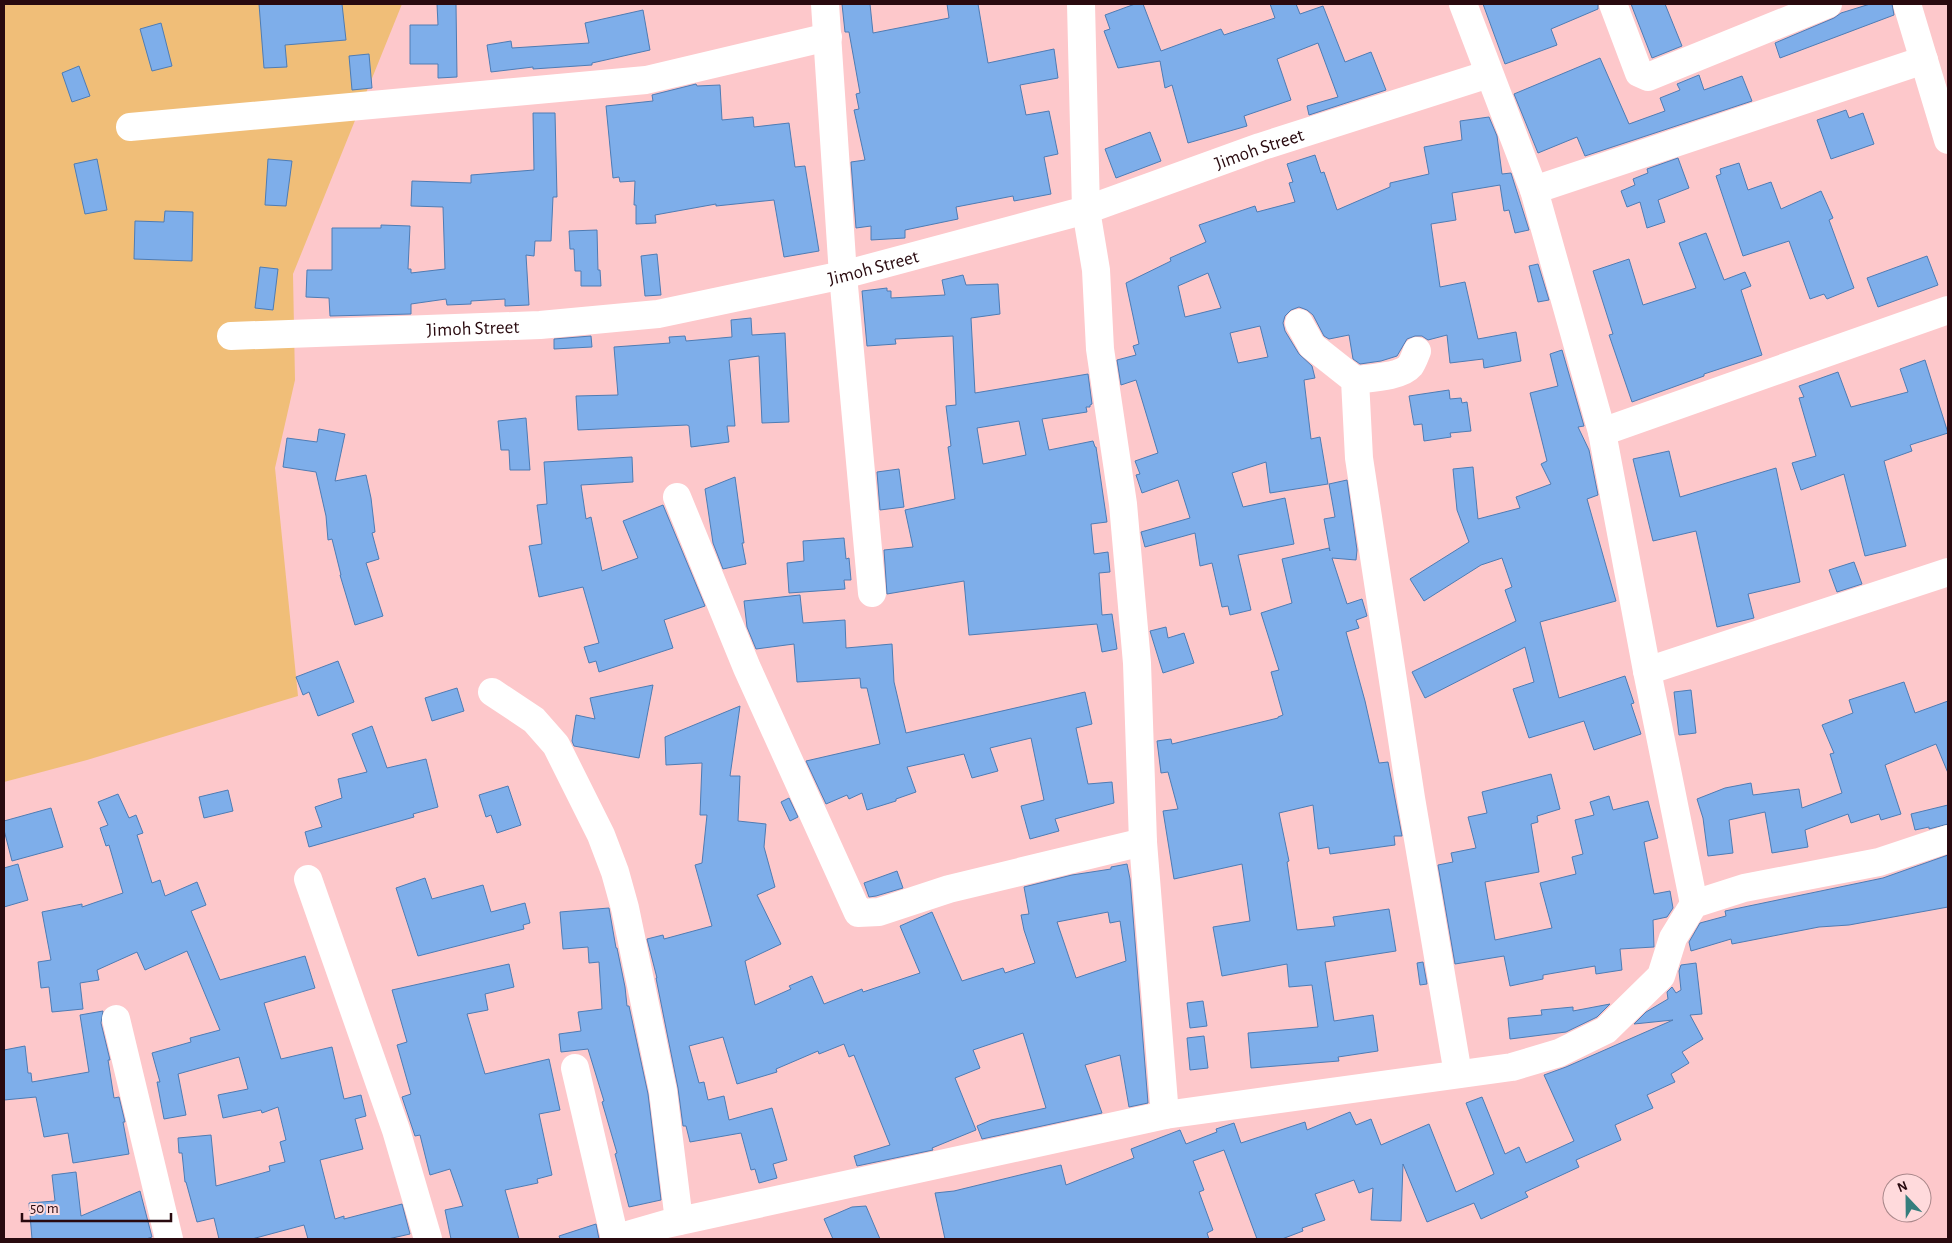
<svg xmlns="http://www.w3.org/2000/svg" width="1952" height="1243" font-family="'Alegreya Sans',sans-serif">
<rect width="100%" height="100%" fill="#fdc8cb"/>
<path fill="#f0be78" d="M4,4H402L293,274L295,380L275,468L298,696L87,760L4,782Z"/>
<g fill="#7eaeea" stroke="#4e7cb4" fill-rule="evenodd">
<path d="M259,4H342L346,40L285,45L287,67L264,68Z"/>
<path d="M437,4H456L457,77L438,78V64H410V25H438Z"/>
<path d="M842,4H870L873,33L949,18L947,4H978L988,63L1054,49L1058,78L1020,85L1026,115L1049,111L1058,154L1044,157L1051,194L1014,201L1013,196L956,207L958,219L905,230V238L871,240V226L856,228L851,162L865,160L854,110L859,109L856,94L860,93L849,32H845Z"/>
<path d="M1135,4H1143L1161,51L1221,29L1224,35L1275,18L1270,4H1296L1300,14L1323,6L1345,62L1371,52L1386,90L1309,115L1307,106L1338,97L1318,43L1277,59L1291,100L1244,116L1247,126L1188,143L1172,85L1165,88L1160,61L1118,68L1104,31L1110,29L1105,15Z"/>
<path d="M1483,4H1598V9L1551,29L1557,45L1505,64Z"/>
<path d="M1631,4H1665L1682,46L1652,58Z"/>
<path d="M1870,4H1892L1894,15L1780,58L1775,43L1834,18L1841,13Z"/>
<path d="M643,10L650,50L592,63V65L533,69V67L491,72L487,45L511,41L512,48L589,43L585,23Z"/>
<path d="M161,23L172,66L152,71L140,29Z"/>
<path d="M369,54L372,88L352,90L349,56Z"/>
<path d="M1600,58L1629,124L1665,111L1660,98L1680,90L1677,84L1699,75L1704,90L1742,76L1752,101L1585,156L1577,137L1538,153L1514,94Z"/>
<path d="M79,66L90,96L72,102L62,73Z"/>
<path d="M696,84L697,86L720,85L722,120L753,117L754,127L789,123L795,167L805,166L819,251L784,257L774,200L716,206V204L655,215L656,223L636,224V205H634L635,181L620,182L619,177L613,178L606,106L653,101L652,95Z"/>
<path d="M1846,110L1849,118L1863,113L1874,144L1831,159L1817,120Z"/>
<path d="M533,113H555L557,197H553L551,241H535L534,256L526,255L529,305L505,306V299L471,301V304L447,305L446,299L411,304V314L330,316L329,298L306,297L307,270H332V228H381V225L410,226L408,269H411V273L445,269L443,207L411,206L412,181L471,183V175L534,170Z"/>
<path d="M1489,117L1497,136L1502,174L1511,173L1529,230L1515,233L1509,210L1504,211L1500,185L1452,193L1456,220L1431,224L1440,287L1465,282L1478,339L1516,332L1521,361L1484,368L1483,359L1450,363L1447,335L1428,340L1422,336H1415L1407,339L1397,356L1381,361L1360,364L1353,359L1349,335L1329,339L1324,336L1313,315L1307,310L1299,307L1291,310L1285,316L1283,323L1285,331L1299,354L1312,366L1315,378L1304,380L1311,439L1320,437L1328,484L1270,493L1266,462L1232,473L1243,507L1285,498L1294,544L1238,555L1251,610L1230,615L1228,606L1222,607L1212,563L1200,566L1195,533L1145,547L1141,532L1190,518L1178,480L1142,493L1136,475L1140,474L1135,461L1158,453L1136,380L1121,385L1117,360L1136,355L1133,346L1139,344L1126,283L1171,261L1170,258L1206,242L1199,225L1255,206L1257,212L1295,202L1289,183L1293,182L1287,164L1315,155L1321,173L1324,172L1337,210L1390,187V183L1429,174L1424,147L1462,140L1460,121ZM1208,273L1221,308L1185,317L1178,286ZM1260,326L1268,357L1238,363L1230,333Z"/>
<path d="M1150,132L1161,161L1116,178L1105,149Z"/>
<path d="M1678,158L1689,188L1658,200L1665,222L1647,228L1640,202L1627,207L1621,191L1635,185L1633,179L1648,173L1647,169Z"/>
<path d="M97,159L107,210L85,214L74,164Z"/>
<path d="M268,159L292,161L286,206L265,205Z"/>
<path d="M1739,163L1748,190L1771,182L1781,209L1821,191L1833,218L1829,220L1854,288L1827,299L1824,294L1810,299L1789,241L1743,256L1716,176L1721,174L1720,169Z"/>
<path d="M165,211L193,212L192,261L134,259L135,221L164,222Z"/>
<path d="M597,230L598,270H600L601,286H581V271H575L574,249H570L569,231Z"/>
<path d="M1706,233L1724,280L1745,272L1751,286L1741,290L1762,355L1704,374V376L1632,402L1609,335L1613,334L1593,271L1629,259L1643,305L1696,288L1679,243Z"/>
<path d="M657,254L661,295L645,296L641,256Z"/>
<path d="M1927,256L1938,285L1878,307L1867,278Z"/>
<path d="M1538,264L1549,300L1538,302L1529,266Z"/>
<path d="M260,267L278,269L273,310L255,308Z"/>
<path d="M963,275L966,285L998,284L1000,314L971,318L975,393L1088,374L1092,404L1090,405V407H1086L1087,412L1042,419L1049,450L1093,441L1095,447H1096L1107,522L1091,524L1094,554L1108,552L1110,572L1099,573L1102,615L1112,614L1117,649L1102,652L1097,624L969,635L964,581L887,594L884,550L913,547L905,510L955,499L948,447L951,446L946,406L956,405L953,336L895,339L896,344L867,346L862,291L887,288V291H891V298L945,295L942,280ZM1019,421L1026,455L983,464L977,428Z"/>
<path d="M751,318L752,335L785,333L789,422L762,423L759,356L729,360L735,426H727L729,442L691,447L689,426L687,425L578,430L576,396L618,395L614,347L670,343L669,337L685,336L686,341L732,337L731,320Z"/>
<path d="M591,336L592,347L554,349V339Z"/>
<path d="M1562,350L1584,426L1578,427L1589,450L1598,495L1587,499L1616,601L1540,622L1559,698L1625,676L1634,703L1631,704L1641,734L1594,750L1584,721L1529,738L1513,689L1534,682L1525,647L1425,698L1412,672L1516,621L1505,590L1512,587L1502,558L1481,565L1424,601L1410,579L1469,542L1457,510L1453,469L1473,467L1478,519L1520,508L1516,497L1551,484L1541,464L1547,461L1530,393L1558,386L1550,354Z"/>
<path d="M1925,360L1948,433L1910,445L1912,451L1884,461L1906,546L1865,556L1844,474L1801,490L1792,463L1816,456L1799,398L1804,397L1799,386L1838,372L1851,407L1908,392L1900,369Z"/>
<path d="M1449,390L1450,399L1461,398L1462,403L1467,402L1471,431L1450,433L1451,437L1424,441L1422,424L1414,425L1409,396Z"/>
<path d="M526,418L530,470H510L509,450H501L498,421Z"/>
<path d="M319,429L345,434L335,481L366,475L371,498L375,532L372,533L379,559L366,563L383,616L355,625L340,575H341L332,539L328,540L326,516L316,472L283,467L287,438L317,442Z"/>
<path d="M1669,451L1680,497L1776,468L1800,582L1748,594L1754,618L1717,627L1696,531L1653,541L1633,459Z"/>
<path d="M632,457L633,482L581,485L586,519L591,517L602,571L638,558L623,521L663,505L705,606L664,620L673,648L599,672L596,661L589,663L584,647L599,643L583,587L539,597L529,546L542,544L537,505L547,504L544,462Z"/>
<path d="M899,469L904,507L880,510L877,472Z"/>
<path d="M735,477L744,543H742L746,564L723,569L713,543L705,489Z"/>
<path d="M1347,480L1357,550L1356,560L1332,558L1347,604L1362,599L1367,616L1356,620L1359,628L1346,632L1365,701L1379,763L1388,762L1402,836H1394L1395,845L1330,854L1329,847L1318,849L1313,805L1279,813L1289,861L1287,862L1297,930L1335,926L1333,917L1389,909L1396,951L1325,962L1334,1021L1373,1015L1378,1051L1338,1057L1339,1061L1251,1068L1248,1033L1318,1027L1312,985L1289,987L1287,964L1222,976L1213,927L1250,921L1242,864L1174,879L1163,811L1178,809L1168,772L1161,773L1157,741L1171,739L1172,744L1278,718V717L1283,715L1271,672L1279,670L1261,613L1292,603L1282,559L1329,548L1330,551L1324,519L1335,517L1329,484Z"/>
<path d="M844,538L846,559L849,558L851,580H844L845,589L789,593L787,563L804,561L803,541Z"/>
<path d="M1854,562L1862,584L1837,592L1829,570Z"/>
<path d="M800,595L803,623L845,620L846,648L892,644L894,682L906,733L1085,692L1092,724L1076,728L1088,784L1112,782L1114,803L1055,819L1059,831L1030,839L1021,806L1044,800L1031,738L990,748L998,771L972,778L964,754L907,767L916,792L896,799V801L867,810L862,793L849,799L847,795L826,804L806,761L880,744L867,688H861L860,678L797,682L794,644L756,649L747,627L744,601Z"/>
<path d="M1166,627L1168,638L1184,633L1194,663L1163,673L1150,631Z"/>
<path d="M338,661L354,702L318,716L309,692L303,695L296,677Z"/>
<path d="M1904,682L1915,713L1948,701V773L1936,744L1885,765L1901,814L1881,820L1879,814L1851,823L1848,814L1805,830L1808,847L1772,853L1765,812L1729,820L1733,853L1708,856L1703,818L1697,799L1725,788L1751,783L1753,795L1799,789L1802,808L1842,793L1830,754L1834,753L1822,725L1853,713L1849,700Z"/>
<path d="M653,685L639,758L574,746L572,741L576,715L595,719L590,698Z"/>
<path d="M457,688L464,711L432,721L425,698Z"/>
<path d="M1691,690L1696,733L1679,735L1674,692Z"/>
<path d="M740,706L730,776H740L738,821L766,824L764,847L775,887L757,895L781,944L745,961L755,1005L791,989L789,986L812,976L824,1004L862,989L863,992L920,973L900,926L932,912L962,981L1003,968L1005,973L1035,963L1024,930L1021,915L1029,914L1024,887L1072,875L1111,869V867L1127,864L1130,879L1148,1103L1129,1107L1120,1055L1085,1065L1102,1113L982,1139L977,1126L991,1120L1046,1108L1023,1033L973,1050L980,1068L955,1078L976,1130L932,1148L933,1150L857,1166L854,1156L890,1145L854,1055L849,1057L844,1044L819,1054L818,1051L776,1069L777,1072L737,1084L723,1037L689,1046L699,1083L704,1082L708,1100L724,1096L729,1120L772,1108L787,1160L773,1164L777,1178L759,1183L755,1169L751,1170L741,1133L690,1142L686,1126H683L678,1088L656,978H657L647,939L663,935L664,939L712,926L695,865L702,863L707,815H700L702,763L666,765L665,737ZM1108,912L1110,923L1120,921L1126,961L1076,978L1057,922Z"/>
<path d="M372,726L387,768L426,759L438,807L413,814L414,817L309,847L305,832L322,827L315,807L342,798L338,779L367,772L352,734Z"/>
<path d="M1551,774L1560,809L1537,816L1538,822L1531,824L1539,872L1485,882L1495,940L1552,928L1540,883L1576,874L1572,857L1583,854L1575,820L1594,815L1590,802L1609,796L1613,810L1648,801L1658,838L1644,842L1654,894L1670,891L1673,908L1667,917L1653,920L1654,947L1620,949L1622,970L1596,974L1595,966L1543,975V979L1510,986L1504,956L1455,964L1438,865L1453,862L1451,853L1476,848L1468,817L1487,813L1482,792Z"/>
<path d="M508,786L521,825L497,833L491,815L486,817L479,795Z"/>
<path d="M228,790L233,811L204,818L199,797Z"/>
<path d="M118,794L129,818L136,815L143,833L137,835L152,883L160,880L165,896L197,882L206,905L191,911L220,980L305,956L315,988L264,1003L281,1059L332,1047L344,1099L361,1095L366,1116L355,1119L363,1149L320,1160L335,1219L344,1216V1219L402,1204L410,1234L388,1239H308L304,1225L252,1239H219L214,1218L197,1222L186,1182H185L182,1153H179L178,1138L211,1135L216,1186L270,1171L269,1166L285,1162L280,1142L286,1140L278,1107L262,1113L261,1110L223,1118L218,1095L248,1089L239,1057L178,1074L186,1115L164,1119L157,1082H160L152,1053L191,1042L190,1038L220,1030L187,951L145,970L137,952L97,970L99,980L80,983L83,1009L52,1012L49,987L41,988L38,962L51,960L42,912L82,904V907L123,893L109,845L106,846L100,828L108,825L98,802Z"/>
<path d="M789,798L798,817L790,821L781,802Z"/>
<path d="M1948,805V824L1929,829V827L1915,830L1911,814Z"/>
<path d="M51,808L63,847L12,861L4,830V821Z"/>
<path d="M1948,855V907L1849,925L1819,927L1732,944L1731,939L1691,951L1689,942L1700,923L1726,916L1725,911L1883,878Z"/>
<path d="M18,864L28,900L4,907V868Z"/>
<path d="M897,871L903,888L876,896L869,897L864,883Z"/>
<path d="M425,878L432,899L483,885L491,912L525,903L530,923L523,925L524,929L418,956L396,888Z"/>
<path d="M609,908L616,948H617L625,987L627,1006H629L648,1094L661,1200L629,1207L615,1154L617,1153L602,1102L604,1101L588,1049L561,1052L559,1034L581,1031L578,1012L602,1009L599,962L589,963L588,947L563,949L560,912Z"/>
<path d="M1423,962L1427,984L1420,985L1417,963Z"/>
<path d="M1696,963L1702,1014L1690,1015L1703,1039L1682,1052L1689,1063L1671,1074L1675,1082L1647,1095L1653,1108L1615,1125L1621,1140L1576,1160L1579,1167L1525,1192L1528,1197L1481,1219L1474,1203L1427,1222L1403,1164L1401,1221L1371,1220L1373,1188L1359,1193L1354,1180L1315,1194L1325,1220L1302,1228L1303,1231L1282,1239H1257L1224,1150L1193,1161L1204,1190L1199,1192L1213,1230L1207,1233L1209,1239H945L935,1193L954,1191L1061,1165L1066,1185L1134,1158L1131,1149L1180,1130L1186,1144L1217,1132L1216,1129L1234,1123L1241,1143L1305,1122L1307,1130L1350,1112L1356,1125L1371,1119L1381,1145L1429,1124L1456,1192L1494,1174L1466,1103L1482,1097L1505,1154L1519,1147L1526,1163L1574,1141L1544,1075L1566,1067L1673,1020L1634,1024L1646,1012L1668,999L1667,992L1672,987L1676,993L1681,990L1679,971L1681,965Z"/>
<path d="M509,964L514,987L485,994L488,1010L467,1014L485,1074L549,1059L560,1110L539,1114L552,1175L537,1179L538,1183L505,1190L519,1239H451L445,1210L463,1206L450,1169L430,1175L420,1135L415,1136L402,1097L411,1094L397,1045L407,1042L392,990Z"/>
<path d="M1203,1001L1207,1026L1190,1028L1187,1003Z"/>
<path d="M1610,1004L1597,1017L1566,1032L1510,1039L1508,1018L1542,1015L1541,1010L1573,1007V1011Z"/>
<path d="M103,1011L101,1023L110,1060H108L114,1098L119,1097L125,1122H123L129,1154L73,1163L68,1133L44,1137L36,1097L4,1100V1050L25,1046L28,1073H31L32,1082L89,1072L80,1015Z"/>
<path d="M1204,1036L1208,1068L1190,1070L1187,1038Z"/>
<path d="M76,1172L81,1216L140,1191L152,1237L146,1239H32L29,1203L55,1201L52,1175Z"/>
<path d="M866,1206L880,1239H833L824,1219L852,1207Z"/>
<path d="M596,1224L599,1239H560L559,1236Z"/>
</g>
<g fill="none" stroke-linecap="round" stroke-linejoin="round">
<g stroke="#fff" stroke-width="28">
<path d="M825,4L843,275L872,593"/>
<path d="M1081,4L1086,210L1096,270L1100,349L1123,504L1137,663L1143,842L1165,1115"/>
<path d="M1463,4L1534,190L1602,432L1647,671L1694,904"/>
<path d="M1613,4L1639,73L1648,77L1828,4"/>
<path d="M1907,4L1948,140"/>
<path d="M130,127L646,80L828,37"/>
<path d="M1534,190L1924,60"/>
<path d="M1299,323L1312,346L1355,380L1359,458L1371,537L1411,798L1458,1074"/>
<path id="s1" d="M231,336L540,325L658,314L843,275L1086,210L1260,147L1489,74"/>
<path d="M1355,380C1368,378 1401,377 1410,366C1413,362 1415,356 1417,351"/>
<path d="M1602,432L1948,310"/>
<path d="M677,497L747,668L858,913L879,912L949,889L1143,842"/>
<path d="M1647,671L1948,572"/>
<path d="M492,692L534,720L556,745L601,835L615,872L625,908L663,1091L679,1221"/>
<path d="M308,879L396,1130L428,1239"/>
<path d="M116,1019L169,1239"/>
<path d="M575,1068L615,1239"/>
<path d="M614,1239L666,1224L1165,1115L1512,1067L1559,1053L1606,1030L1661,976L1673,938L1694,904L1744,888L1879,862L1948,839"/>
</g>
</g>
<g text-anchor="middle" stroke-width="5" stroke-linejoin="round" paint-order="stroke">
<g font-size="19" fill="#290a0f" stroke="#ffdadc">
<text dy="7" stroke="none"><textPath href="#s1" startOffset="1052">Jimoh Street</textPath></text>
<text dy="7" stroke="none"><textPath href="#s1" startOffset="648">Jimoh Street</textPath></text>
<text dy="7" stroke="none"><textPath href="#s1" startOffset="242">Jimoh Street</textPath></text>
</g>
</g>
<rect width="1952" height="1243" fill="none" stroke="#290a0f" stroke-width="10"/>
<g transform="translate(1907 1198) rotate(338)"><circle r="24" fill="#ffdadc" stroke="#a9878a"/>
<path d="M0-4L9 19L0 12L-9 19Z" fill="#357e7d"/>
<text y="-8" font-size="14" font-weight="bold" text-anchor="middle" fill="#290a0f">N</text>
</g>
<path d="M22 1213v8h149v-8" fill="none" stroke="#290a0f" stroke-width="2.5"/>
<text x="30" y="1213" font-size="15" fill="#290a0f" stroke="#ffdadc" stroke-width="4" paint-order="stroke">50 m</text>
</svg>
